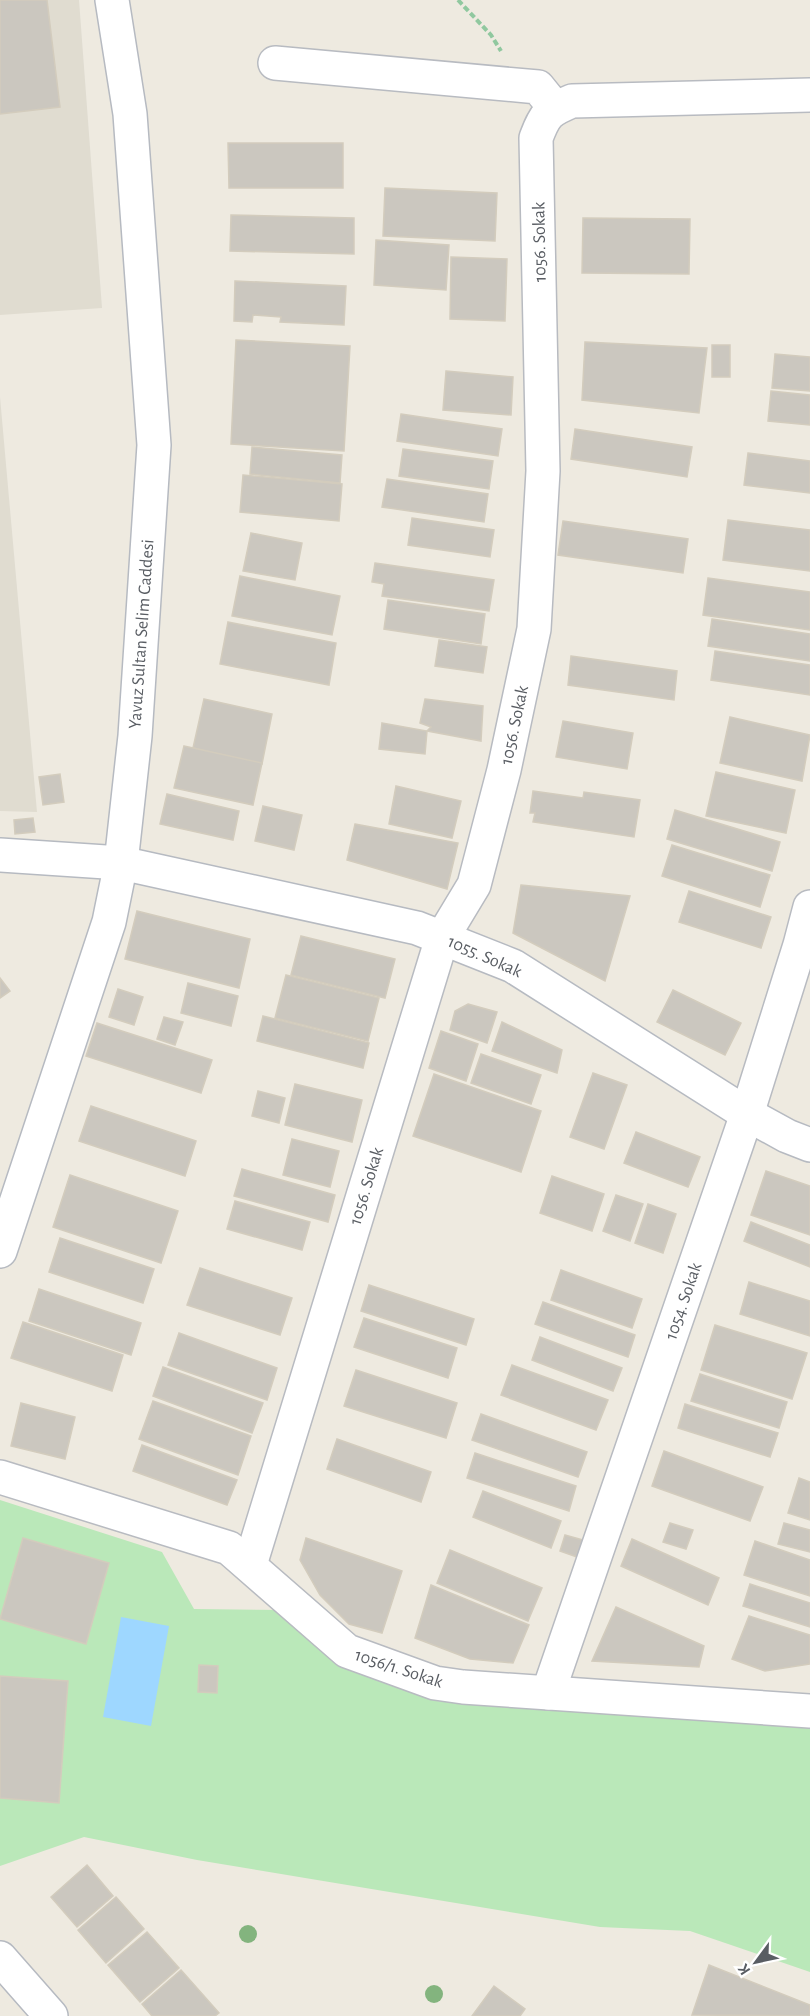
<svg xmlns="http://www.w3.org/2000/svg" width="810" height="2016" font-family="'Alegreya Sans',sans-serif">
<rect width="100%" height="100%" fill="#eeeae0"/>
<g fill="#e0dcd0">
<path d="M0,0H79L102,308L0,315Z"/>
<path d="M0,397L37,812L0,811Z"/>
</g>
<path fill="#bae8b9" d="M0,1500L162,1552L194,1609L285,1610L350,1670L436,1701L810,1728V1972L690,1931L600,1927L197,1860L84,1837L0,1866Z"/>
<path fill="#9ed7ff" d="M121,1617L169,1626L151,1726L103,1717Z"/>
<g fill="#cbc7bf" stroke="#d3ccbd" stroke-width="1.5">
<path d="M0,0H47L60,107L0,114Z"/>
<path d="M228,143H343V188H229Z"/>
<path d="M385,188L497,193L495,241L383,236Z"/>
<path d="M231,215L354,218V254L230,251Z"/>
<path d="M583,218L690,219L689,274L582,273Z"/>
<path d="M376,240L449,245L446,290L374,285Z"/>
<path d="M451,257L507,259L505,321L450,319Z"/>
<path d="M235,281L346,286L344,325L280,322L281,317L253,315L252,322L234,321Z"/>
<path d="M236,340L350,346L344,451L231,444Z"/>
<path d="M585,342L707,348L699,413L582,400Z"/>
<rect x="712" y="345" width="18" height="32"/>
<path d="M775,354L810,357V391L772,388Z"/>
<path d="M446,371L513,377L511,415L443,410Z"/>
<path d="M771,391L810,395V425L768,421Z"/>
<path d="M401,414L502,429L498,456L397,441Z"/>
<path d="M575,429L692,447L687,477L571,459Z"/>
<path d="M252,447L342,455L340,483L250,474Z"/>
<path d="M403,449L493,461L489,489L399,476Z"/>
<path d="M748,453L810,461V493L744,485Z"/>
<path d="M243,475L342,484L339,521L240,512Z"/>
<path d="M387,479L488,494L484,522L382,507Z"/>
<path d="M412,518L494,530L490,557L408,545Z"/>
<path d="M728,520L810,530V571L723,560Z"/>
<path d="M563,521L688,539L683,573L558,555Z"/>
<path d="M251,533L302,543L295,580L243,571Z"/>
<path d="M375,563L494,580L489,611L382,596L384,584L372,582Z"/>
<path d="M240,576L340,596L332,635L232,616Z"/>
<path d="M708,578L810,592V630L703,615Z"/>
<path d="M388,600L485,614L481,644L384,629Z"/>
<path d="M712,619L810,634V661L708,646Z"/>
<path d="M228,622L336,643L329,685L220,664Z"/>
<path d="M439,640L487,647L483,673L435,666Z"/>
<path d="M715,651L810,665V695L711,680Z"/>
<path d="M571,656L677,671L674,700L568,685Z"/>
<path d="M204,699L272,714L262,764L193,748Z"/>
<path d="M425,699L483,706L481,741L427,731L431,727L420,723Z"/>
<path d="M730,717L810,735L802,781L720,763Z"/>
<path d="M563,721L633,733L627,769L556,757Z"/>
<path d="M382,723L427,731L425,754L379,749Z"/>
<path d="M184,746L262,763L253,805L174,788Z"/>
<path d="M716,772L795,790L786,833L706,816Z"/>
<path d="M60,774L64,802L43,805L39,777Z"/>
<path d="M396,786L461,801L452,838L389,824Z"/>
<path d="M533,791L583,798L584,792L640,800L634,837L533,822L535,813H530Z"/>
<path d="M167,794L239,811L233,840L160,824Z"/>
<path d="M263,806L302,815L294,850L255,841Z"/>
<path d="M675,810L780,842L772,871L667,839Z"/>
<path d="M33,818L35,832L15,834L14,820Z"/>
<path d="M355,824L458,843L447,889L347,860Z"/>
<path d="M672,845L770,875L760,907L662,876Z"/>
<path d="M521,885L630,896L605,981L513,933Z"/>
<path d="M689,891L771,917L761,948L679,922Z"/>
<path d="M137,911L250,939L239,988L125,959Z"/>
<path d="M301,936L395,959L385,998L291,975Z"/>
<path d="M286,975L379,998L368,1041L275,1018Z"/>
<path d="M0,978L10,991L0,998Z"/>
<path d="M188,983L238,996L231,1026L181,1013Z"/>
<path d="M118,989L143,997L134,1025L109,1017Z"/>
<path d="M673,990L741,1023L725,1055L657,1022Z"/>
<path d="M468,1004L497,1012L487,1043L450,1030L455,1011Z"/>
<path d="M263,1016L369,1043L363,1068L257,1041Z"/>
<path d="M164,1017L183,1022L175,1045L157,1039Z"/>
<path d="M502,1022L562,1050L557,1073L492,1051Z"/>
<path d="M97,1023L212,1060L201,1093L86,1056Z"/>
<path d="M441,1031L478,1044L466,1081L429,1068Z"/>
<path d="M481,1054L541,1075L531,1104L471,1083Z"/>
<path d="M593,1073L627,1085L604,1149L570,1137Z"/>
<path d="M434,1074L541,1111L521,1172L413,1136Z"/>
<path d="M295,1084L362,1100L352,1142L285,1125Z"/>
<path d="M258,1091L285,1098L279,1123L252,1116Z"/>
<path d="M91,1106L196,1141L185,1176L79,1141Z"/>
<path d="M636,1132L700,1157L688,1187L624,1163Z"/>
<path d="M292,1139L339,1151L330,1187L283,1175Z"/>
<path d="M242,1169L335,1195L328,1222L234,1196Z"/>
<path d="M766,1171L810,1186V1235L751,1215Z"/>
<path d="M70,1175L178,1211L161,1263L53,1227Z"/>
<path d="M552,1176L604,1194L592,1231L540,1213Z"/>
<path d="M616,1195L643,1204L630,1241L603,1231Z"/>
<path d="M235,1201L310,1222L302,1250L227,1229Z"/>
<path d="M648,1204L676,1214L663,1253L635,1243Z"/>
<path d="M751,1222L810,1245V1267L744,1241Z"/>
<path d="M60,1238L154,1269L143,1303L49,1272Z"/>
<path d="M200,1268L292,1298L280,1335L187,1305Z"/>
<path d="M561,1270L642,1299L632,1328L551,1300Z"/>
<path d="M749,1282L810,1301V1336L740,1314Z"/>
<path d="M369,1285L474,1319L466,1345L361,1311Z"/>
<path d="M39,1289L141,1323L131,1355L29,1321Z"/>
<path d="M543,1302L635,1335L628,1357L535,1324Z"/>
<path d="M364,1318L457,1348L448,1378L354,1347Z"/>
<path d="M23,1322L123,1355L112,1391L11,1358Z"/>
<path d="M715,1325L807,1353L792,1399L701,1370Z"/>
<path d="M179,1333L277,1368L267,1400L168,1365Z"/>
<path d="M540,1337L622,1368L613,1391L532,1360Z"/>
<path d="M512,1365L608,1400L596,1430L501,1395Z"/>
<path d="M163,1367L263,1403L252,1433L153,1396Z"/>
<path d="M356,1370L457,1403L446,1438L344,1406Z"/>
<path d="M700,1374L787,1402L779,1428L691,1401Z"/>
<path d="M153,1401L251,1436L238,1475L139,1439Z"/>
<path d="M21,1403L75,1417L65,1459L11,1446Z"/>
<path d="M685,1404L778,1433L770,1457L678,1428Z"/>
<path d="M481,1414L587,1452L578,1477L472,1440Z"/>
<path d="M337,1439L431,1472L421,1502L327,1469Z"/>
<path d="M142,1445L237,1480L227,1505L133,1471Z"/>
<path d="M664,1451L763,1487L750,1521L652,1486Z"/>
<path d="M475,1453L576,1486L569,1511L467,1478Z"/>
<path d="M799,1478L810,1482V1520L788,1513Z"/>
<path d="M483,1491L561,1521L551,1548L473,1517Z"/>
<path d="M670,1523L693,1530L686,1549L663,1542Z"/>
<path d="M784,1523L810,1530V1552L778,1544Z"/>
<path d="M565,1535L583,1540L577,1557L560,1551Z"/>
<path d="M23,1538L109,1563L86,1644L0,1619Z"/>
<path d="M306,1538L402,1571L382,1633L349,1624L320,1595L300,1560Z"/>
<path d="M632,1539L719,1578L708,1605L621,1566Z"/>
<path d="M755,1541L810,1560V1596L744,1575Z"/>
<path d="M450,1550L542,1588L528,1621L437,1583Z"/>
<path d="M750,1584L810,1603V1627L743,1606Z"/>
<path d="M431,1585L529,1625L513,1663L470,1659L415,1638Z"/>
<path d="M616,1607L704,1646L699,1667L592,1661Z"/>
<path d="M749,1616L810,1635V1664L765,1671L732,1659Z"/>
<path d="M199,1665L218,1666L217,1693L198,1692Z"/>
<path d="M0,1676L68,1681L59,1803L0,1798Z"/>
<path d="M87,1865L113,1896L77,1927L51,1897Z"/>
<path d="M116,1897L144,1929L106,1963L78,1930Z"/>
<path d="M147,1932L179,1968L140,2002L108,1965Z"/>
<path d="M709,1965L810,2005V2016L692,2015Z"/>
<path d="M181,1970L219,2013L215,2016H152L142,2004Z"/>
<path d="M494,1986L525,2009L520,2016H472Z"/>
</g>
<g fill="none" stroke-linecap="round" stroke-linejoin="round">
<defs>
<g id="street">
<path d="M275,63L538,87L555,108"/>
<path d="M0,1477L229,1548L347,1651L435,1683L463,1687L810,1711"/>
<path d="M250,1565L442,938L474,885L504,770L534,629L543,471L536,138C545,114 548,111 572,101L810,95"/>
<path d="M548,1693L747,1114L800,945L810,907"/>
</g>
<g id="secondary">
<path d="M0,855L121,863L417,928L513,966L747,1114L787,1136L810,1145"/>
<path d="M0,1251L109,922L121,863L135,736L154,445L130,114L112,0"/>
<path d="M0,1958L51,2016"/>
</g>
</defs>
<use href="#street" stroke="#b8bbc1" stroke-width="36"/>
<use href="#secondary" stroke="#b6bac1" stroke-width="36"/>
<path stroke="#90c89f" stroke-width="4" stroke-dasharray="6 3" stroke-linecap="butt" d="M458,0L491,35L501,51"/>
<use href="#street" stroke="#fff" stroke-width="33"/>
<use href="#secondary" stroke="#fff" stroke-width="33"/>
</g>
<g fill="#83b47e">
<circle cx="248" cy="1934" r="9"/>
<circle cx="434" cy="1994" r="9"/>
</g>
<g text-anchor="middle" stroke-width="4.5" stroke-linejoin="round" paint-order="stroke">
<g font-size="18" fill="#595d63" stroke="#fff">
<text transform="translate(539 242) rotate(-91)" y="6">1056. Sokak</text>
<text transform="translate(141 634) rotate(-86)" y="6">Yavuz Sultan Selim Caddesi</text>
<text transform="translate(514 725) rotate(-78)" y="6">1056. Sokak</text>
<text transform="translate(485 956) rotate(24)" y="6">1055. Sokak</text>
<text transform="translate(366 1186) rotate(-73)" y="6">1056. Sokak</text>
<text transform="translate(683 1301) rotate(-71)" y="6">1054. Sokak</text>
<text transform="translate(399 1668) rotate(18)" y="6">1056/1. Sokak</text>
</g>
</g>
<g transform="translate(756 1962) rotate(237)" stroke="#ffffff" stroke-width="4.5" paint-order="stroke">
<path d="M0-4.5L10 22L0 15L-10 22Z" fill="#595d63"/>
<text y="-9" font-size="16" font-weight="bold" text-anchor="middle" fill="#595d63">K</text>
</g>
</svg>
